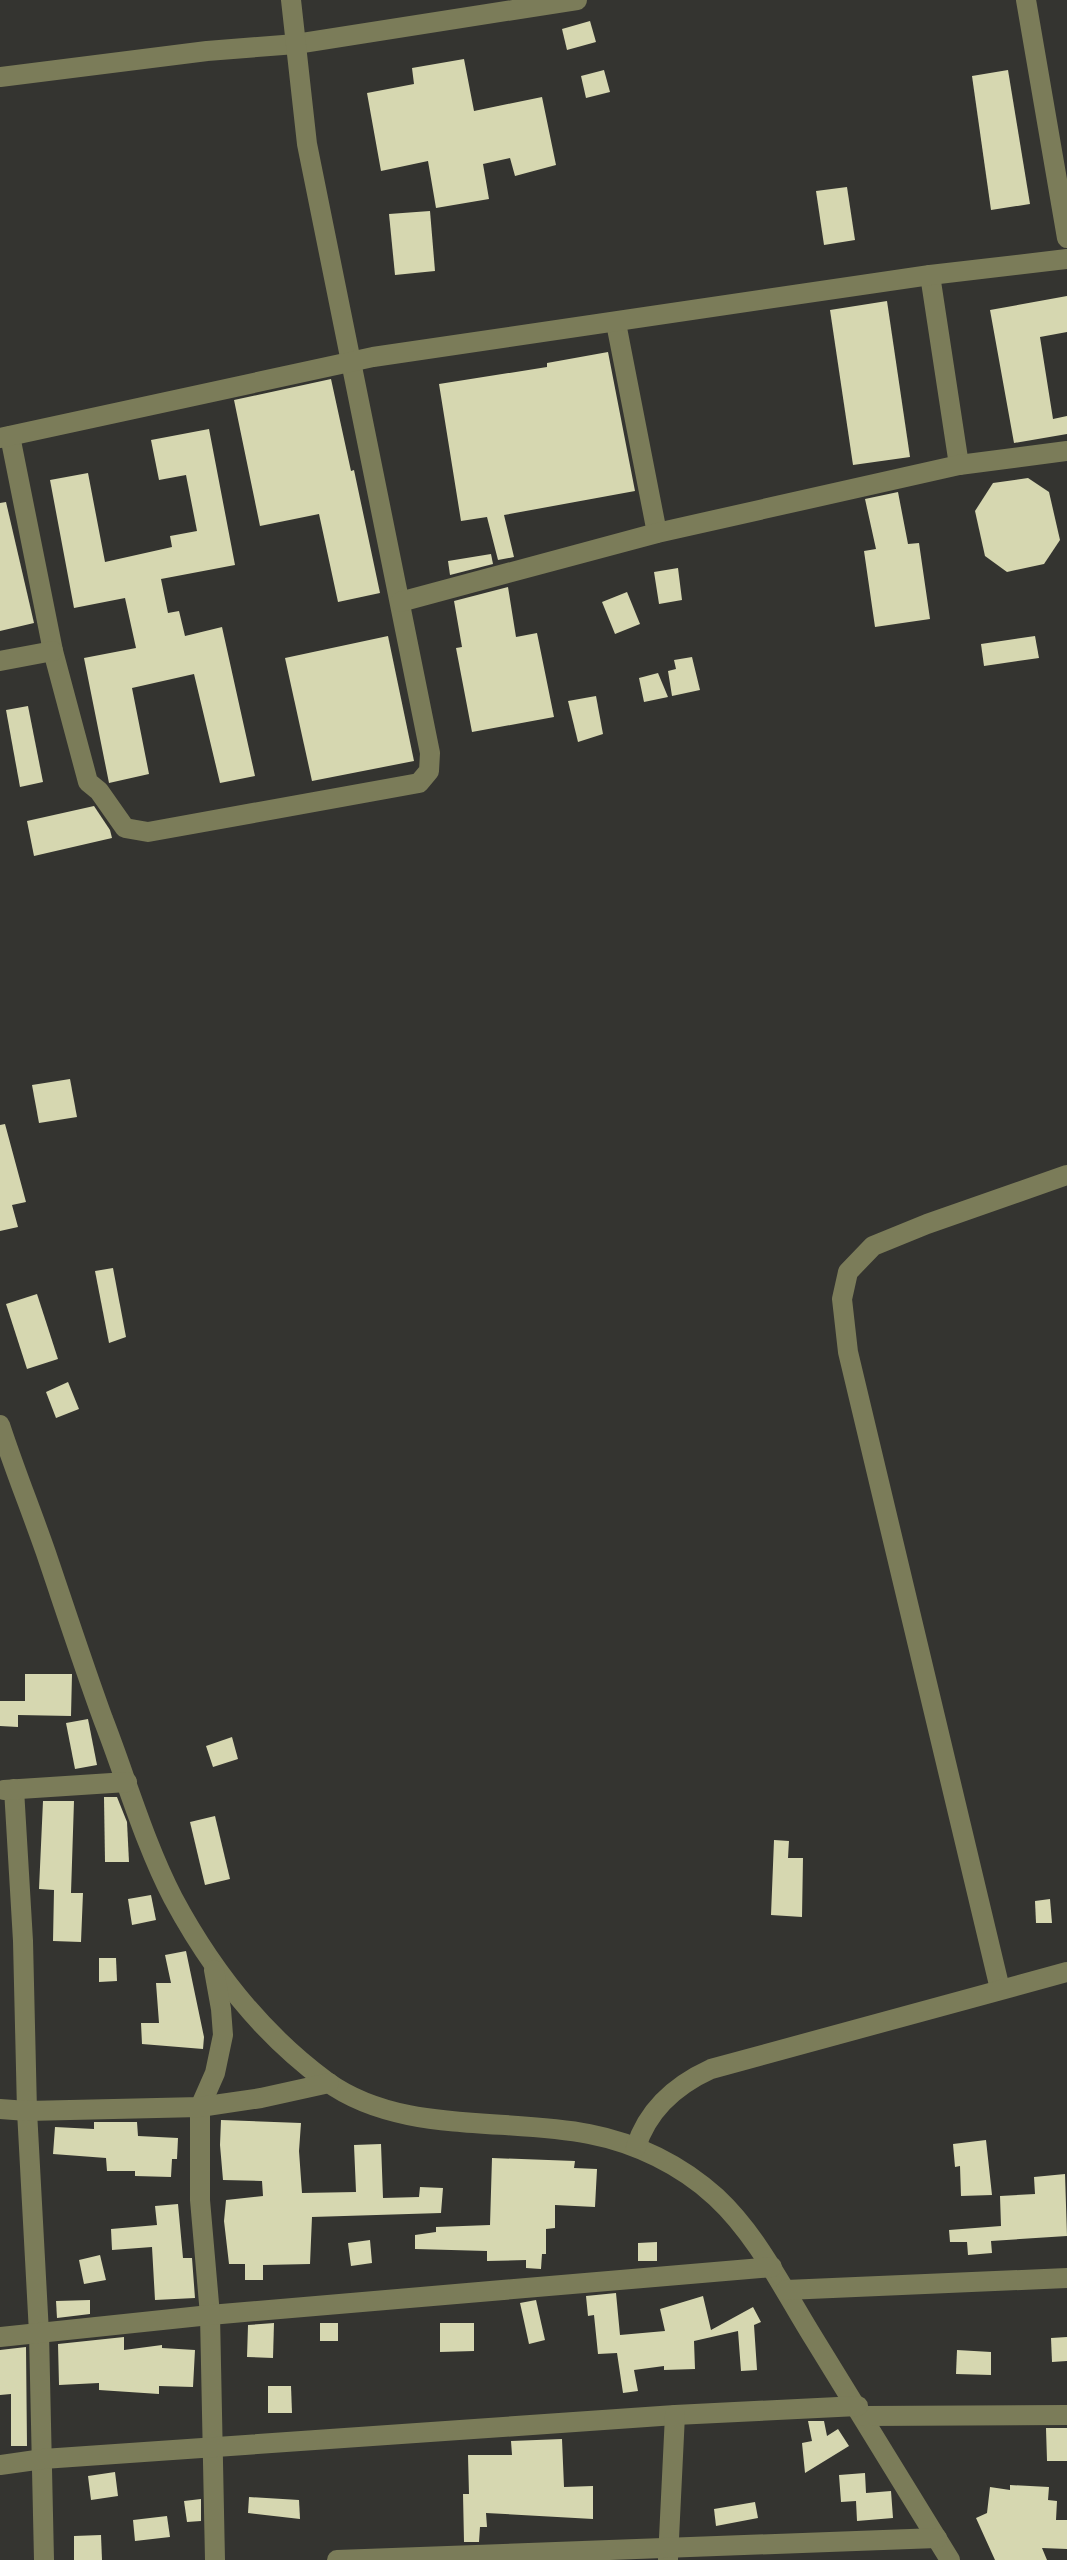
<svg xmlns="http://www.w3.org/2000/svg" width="1067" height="2560" font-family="Figtree,sans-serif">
<rect width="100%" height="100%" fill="#343430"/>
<g fill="#d6d7b0">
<path d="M590,21L596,42L567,50L562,29Z"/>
<path d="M464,59L474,111L542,97L556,165L515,176L510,158L483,164L489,199L436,208L428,161L381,171L367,93L414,84L412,68Z"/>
<path d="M604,70L610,92L586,98L581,76Z"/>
<path d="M1008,70L1030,204L991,210L972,76Z"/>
<path d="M847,187L855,240L824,245L816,191Z"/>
<path d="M430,211L435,271L395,275L389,214Z"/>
<path d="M1067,296V332L1040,337L1053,419L1067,416V434L1014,443L990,310Z"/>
<path d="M887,301L910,457L853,465L830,310Z"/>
<path d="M608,352L635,491L504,515L514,557L498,560L487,517L461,521L439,384L547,367V363Z"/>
<path d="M331,379L351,471L354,470L380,593L338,602L319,514L260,526L234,400Z"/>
<path d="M209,429L235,565L161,579L168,613L179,611L185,636L222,627L255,776L220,783L194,674L132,688L149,774L109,783L84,658L136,648L125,598L74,608L50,480L88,473L105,562L172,547L170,536L197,531L186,475L159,480L151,440Z"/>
<path d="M1028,478L1049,492L1060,540L1044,564L1007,572L985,556L975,511L993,483Z"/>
<path d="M898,492L908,544L919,543L930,619L875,627L864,551L876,549L865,499Z"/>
<path d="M6,502L34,623L0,631V503Z"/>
<path d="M491,554L493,564L450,575L448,561Z"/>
<path d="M678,568L682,600L659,604L654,572Z"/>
<path d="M508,587L516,637L537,633L554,717L472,732L456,648L462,647L454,601Z"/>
<path d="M627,592L640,624L615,634L602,602Z"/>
<path d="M388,636L414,761L312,781L285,658Z"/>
<path d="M1035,636L1039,658L984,666L981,644Z"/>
<path d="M692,657L700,690L672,696L668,671L676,669L674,660Z"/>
<path d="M658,673L668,697L644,702L639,678Z"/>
<path d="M596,696L603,734L578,742L568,701Z"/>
<path d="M28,706L43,782L20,787L6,710Z"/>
<path d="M94,806L110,830L112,838L34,856L27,821Z"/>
<path d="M70,1079L77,1117L39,1123L32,1085Z"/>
<path d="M5,1124L26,1202L12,1205L18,1227L0,1231V1125Z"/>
<path d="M113,1268L126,1337L109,1343L95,1271Z"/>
<path d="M37,1294L58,1359L27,1369L6,1304Z"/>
<path d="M68,1382L79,1409L56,1418L46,1392Z"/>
<path d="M25,1674H72L71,1716L18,1715V1727L0,1726V1701H25Z"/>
<path d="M88,1719L97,1765L75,1769L66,1723Z"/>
<path d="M232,1737L238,1759L213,1767L206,1746Z"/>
<path d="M104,1797H117L127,1822L129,1862H105Z"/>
<path d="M43,1801H74L71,1893H83L81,1942L53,1941L54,1890L39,1889Z"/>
<path d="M215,1816L230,1879L205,1885L190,1822Z"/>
<path d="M774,1840L789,1841L788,1858H803L802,1917L771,1915Z"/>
<path d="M151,1895L156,1920L132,1925L128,1899Z"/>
<path d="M1050,1899L1052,1923H1036L1035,1901Z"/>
<path d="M186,1951L204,2037L203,2049L142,2044L141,2023H159L156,1983H171L165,1955Z"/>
<path d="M99,1958H116L117,1981L99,1982Z"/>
<path d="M221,2120L301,2123L299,2151L302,2193L356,2192L354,2145L381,2144L383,2198L419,2197L420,2187L443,2188L441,2213L312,2217L310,2264L263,2265V2280H245V2264H229L224,2221L226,2200L263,2196L262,2181L223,2180L220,2145Z"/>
<path d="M94,2122H137L138,2136L178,2138L177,2159H172L171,2177L135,2176V2171H107L106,2158L53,2154L55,2127L94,2129Z"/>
<path d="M986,2140L992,2195L961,2196L960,2166L955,2167L953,2144Z"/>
<path d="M492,2158L575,2161L574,2168L597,2169L595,2207L555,2205V2228L546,2229V2254H542L541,2269L526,2268V2260L487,2261V2251L415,2249V2235L436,2232V2227L490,2225Z"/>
<path d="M1065,2174L1067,2236L991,2241L992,2253L968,2255L967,2242H950L949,2230L1001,2226L1000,2196L1035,2194L1034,2177Z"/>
<path d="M178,2204L183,2258H192L195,2298L155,2300L152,2247L112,2250L111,2229L157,2225L155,2206Z"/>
<path d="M370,2240L372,2263L351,2266L348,2243Z"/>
<path d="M657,2242V2261H638V2243Z"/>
<path d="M100,2255L106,2280L84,2284L79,2260Z"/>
<path d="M616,2293L620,2335L665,2331L660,2309L703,2296L711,2330L753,2307L761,2322L754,2325L757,2370L741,2371L738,2331L694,2341L695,2369L664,2370V2366L634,2370L638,2391L623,2393L617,2353L598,2354L594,2315L588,2316L586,2296Z"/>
<path d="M90,2300V2314L57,2318L56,2301Z"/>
<path d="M536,2300L545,2340L529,2344L520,2303Z"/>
<path d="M274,2323L273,2358L247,2357L248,2325Z"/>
<rect x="320" y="2323" width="18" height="18"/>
<path d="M440,2323H474V2351L440,2352Z"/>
<path d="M124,2337V2350L162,2345V2348L195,2350L193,2387L159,2386V2394L99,2390V2383L59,2385L58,2344Z"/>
<path d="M1067,2337V2361L1052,2362L1051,2338Z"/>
<path d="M26,2347L27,2446H11V2394L0,2395V2350Z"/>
<path d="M957,2350L991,2352V2375L956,2374Z"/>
<path d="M268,2386H291L292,2413H268Z"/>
<path d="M808,2421H824L827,2436L838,2429L849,2446L805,2473L802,2443L812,2441Z"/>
<path d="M1046,2428H1067V2461H1047Z"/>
<path d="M562,2439L564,2487L593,2486V2519L486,2513L487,2527H480L479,2542H464L463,2494H469L468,2455H512L511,2441Z"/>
<path d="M115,2472L118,2496L91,2500L88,2476Z"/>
<path d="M865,2473L866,2493L891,2491L893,2518L857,2521L856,2501L841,2502L839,2475Z"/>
<path d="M1010,2485L1049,2487L1048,2500L1057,2501L1056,2520H1067V2549L1042,2548L1047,2560H995L976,2518L987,2513L990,2487L1010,2490Z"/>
<path d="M249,2497L299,2500L300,2519L248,2513Z"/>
<path d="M201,2499V2521L187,2522L184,2501Z"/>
<path d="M755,2502L758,2518L716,2526L714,2509Z"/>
<path d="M167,2516L170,2537L135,2541L133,2520Z"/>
<path d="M101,2535L102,2560H74V2536Z"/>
</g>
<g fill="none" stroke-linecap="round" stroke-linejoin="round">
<g stroke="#7b7c59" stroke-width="20">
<path d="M1026,0L1067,238"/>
<path d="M0,77L207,51L296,44L577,0"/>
<path d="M930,275L959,465"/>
<path d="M616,323L657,533"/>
<path d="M10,436L53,651L88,782L99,791L125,828L148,832L419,783L429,771L430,753L307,144L291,0"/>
<path d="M0,438L373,357L930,275L1067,259"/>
<path d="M400,602L657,533L959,465L1067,451"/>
<path d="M0,661L53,651"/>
<path d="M0,1425C14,1468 31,1510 46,1553C65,1609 83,1664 103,1719C126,1778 144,1842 173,1898C211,1969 261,2033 326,2081C400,2135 503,2117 589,2134C636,2143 681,2165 716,2197C759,2237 785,2293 816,2342C861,2414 905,2487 950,2560"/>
<path d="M14,1789L23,1941L27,2111L39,2333L44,2560"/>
<path d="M4,1790L127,1782"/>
<path d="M214,1970L221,2009L223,2035L215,2073L200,2107V2200L210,2315L215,2560"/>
<path d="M1000,1989L848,1352L842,1299L848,1272L873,1246L927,1224L1067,1175"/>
<path d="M0,2109L27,2111L200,2107L261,2098L329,2083"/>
<path d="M636,2147C648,2109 676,2085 711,2069L1067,1972"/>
<path d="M786,2290L1067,2278"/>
<path d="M0,2337L210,2315L772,2267"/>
<path d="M864,2416L1067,2415"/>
<path d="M0,2465L43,2459L675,2415L858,2406"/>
<path d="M668,2559L675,2415"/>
<path d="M337,2560L937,2538"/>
</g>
</g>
</svg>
